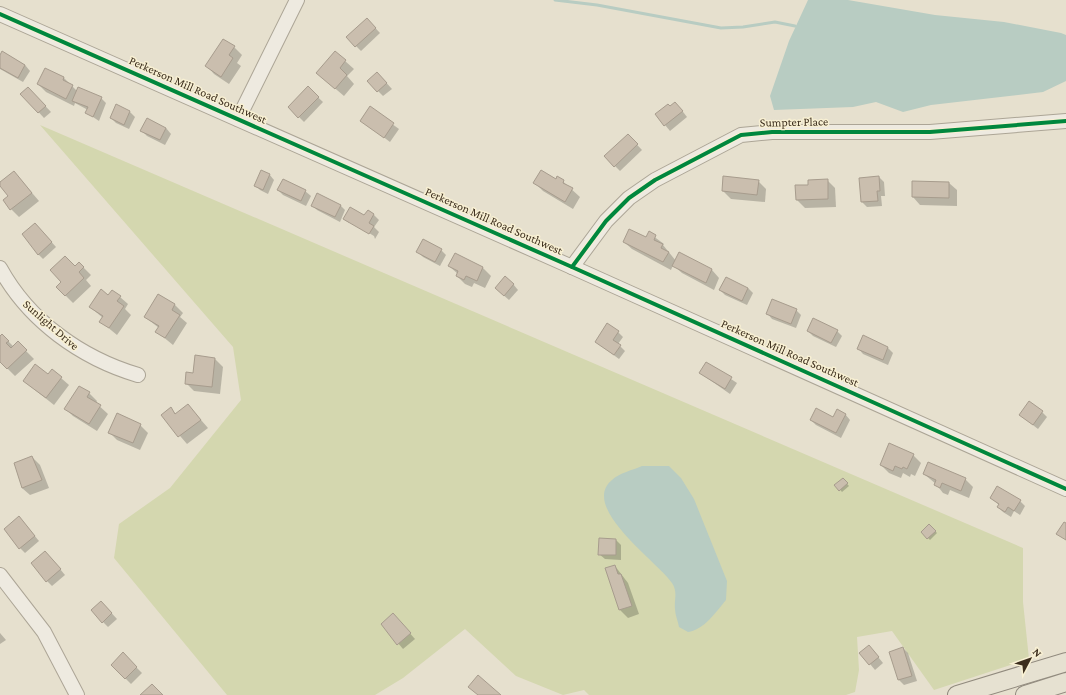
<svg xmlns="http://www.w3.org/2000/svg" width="1066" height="695" font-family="'Crimson Pro',serif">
<rect width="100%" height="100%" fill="#e6e0ce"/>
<path fill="#d4d7af" d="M40,125L1023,548V602L1029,659L934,690L892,631L857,637L859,670L855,692L846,695H589L584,690L563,695L516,676L465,629L403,678L375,695H227L114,558L119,524L170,488L241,400L233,347Z"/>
<g fill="#b8ccc2">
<path d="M808,0H848L935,15L1004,22L1061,33L1066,35V81L1043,92L931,105L903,112L876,102L853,107L774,110L770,96L789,41Z"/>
<path d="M642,466H669L681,478L694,499L727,581L726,600C716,612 704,630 688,632L679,627C678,621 675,615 675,609C674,599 678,592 672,583C658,562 579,507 612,480C619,473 633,470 642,466Z"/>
</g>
<g fill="#0003">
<path d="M367,19L380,33L361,51L348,38Z"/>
<path d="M234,47L242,55L237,63L241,66L229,84L214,74L207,66Z"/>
<path d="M2,52L25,65L30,71L23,82L0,69V57Z"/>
<path d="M335,52L354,69L347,76L354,84L344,96L317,73Z"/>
<path d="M46,69L64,78L77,91L101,98L106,103L99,121L87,113L88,110L75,103L74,106L46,92L38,84Z"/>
<path d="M382,78L392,89L383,96L368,81Z"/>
<path d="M308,88L323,102L304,122L289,107Z"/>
<path d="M33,93L51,112L44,118L22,94Z"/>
<path d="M370,108L399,129L390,142L361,120Z"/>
<path d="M680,108L687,117L670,131L656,114Z"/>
<path d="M130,112L135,117L129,129L116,123L111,118Z"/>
<path d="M166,128L171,134L165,145L147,136L142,131Z"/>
<path d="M628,135L642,150L620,171L615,166Z"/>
<path d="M14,172L39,201L19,217L11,209L9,196L0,184Z"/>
<path d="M269,174L274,180L268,194L260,190L255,185Z"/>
<path d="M558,177L580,197L573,209L543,191L535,183L556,180Z"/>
<path d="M724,177L758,181L766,189L765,202L731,199L723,191Z"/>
<path d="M879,177L884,182L885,196H881L882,206L867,207L862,202Z"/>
<path d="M827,180L835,188L836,207L805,208L797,200L809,186Z"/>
<path d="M949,183L957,190V206L920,205L913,197Z"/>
<path d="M278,190L305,191L311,196L306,206L283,195Z"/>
<path d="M312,205H340L345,210L340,222L317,210Z"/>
<path d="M374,215L379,220L374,227L379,232L375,239L374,236L349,221V223L344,219Z"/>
<path d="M40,229L56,247L43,259L38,254Z"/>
<path d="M649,233L664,244L663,245L676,261L680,254L712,270L719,278L714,290L682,273L673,265L671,270L632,249L624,242L646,239Z"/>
<path d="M441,250L446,255L440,266L423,257L418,252Z"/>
<path d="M455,254L483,268L491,276L485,288L474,283L472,287L465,284L457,276L458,274L449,266Z"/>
<path d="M79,263L91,275L86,280L91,286L73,303L65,295L62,282Z"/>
<path d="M513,284L518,290L509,300L501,293Z"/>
<path d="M748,288L753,293L747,305L725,295L720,290Z"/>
<path d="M159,295L175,305L183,313L180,317L187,323L173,345L156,331L159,328L145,317Z"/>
<path d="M109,296L120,297L128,304L125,309L131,315L117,335L100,321L103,318L90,307Z"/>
<path d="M796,310L801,315L796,328L772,319L767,313Z"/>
<path d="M808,331H837L842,336L836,347L813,336Z"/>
<path d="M618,332L623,337L618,344L625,351L619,359L596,342Z"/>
<path d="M2,335L14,347L18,343L34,359L15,376L0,361V337Z"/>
<path d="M863,337L888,348L893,353L888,365L863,354L858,348Z"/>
<path d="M215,359L223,367L220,394L194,391L186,383L194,374Z"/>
<path d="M707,363L737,383L730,394L700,373Z"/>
<path d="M48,375L61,378L69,385L54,405L24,381Z"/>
<path d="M79,387L89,393L97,401L96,403L108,414L97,431L73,416L66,409Z"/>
<path d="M188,405L208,428L187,444L162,415L170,408L176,414Z"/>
<path d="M1042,412L1047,417L1038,429L1020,415Z"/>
<path d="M845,414L850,420L841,438L816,425L811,420L833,418Z"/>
<path d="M140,425L148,433L140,450L117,440L109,432Z"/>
<path d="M913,455L921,463L915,476L911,474L910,477L903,473L901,478L889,473L881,465Z"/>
<path d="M32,457L40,465L49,488L30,495L22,488Z"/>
<path d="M924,474L965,479L973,487L969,498L950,490L948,495L943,493L936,484Z"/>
<path d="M843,479L849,486L842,492L836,485Z"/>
<path d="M991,498L1020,501L1025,506L1020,515L1014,511L1011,517L1003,512L998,507L999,505Z"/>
<path d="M24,523L39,541L25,553L20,548Z"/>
<path d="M929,525L937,533L930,540L922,532Z"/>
<path d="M616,540L621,545V560L605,559L599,554Z"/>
<path d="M50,557L65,575L52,586L47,581Z"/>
<path d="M615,566L628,583L639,614L628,618L620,610L606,569Z"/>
<path d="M106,607L117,619L108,627L103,622Z"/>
<path d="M398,620L415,639L403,649L382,624Z"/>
<path d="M0,633L6,640L0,644Z"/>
<path d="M903,648L908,653L917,681L904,685L899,680L890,652Z"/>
<path d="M874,652L883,663L875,670L861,653Z"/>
<path d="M123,654L142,673L131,684L112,665Z"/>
</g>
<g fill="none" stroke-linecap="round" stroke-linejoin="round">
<path stroke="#b8ccc2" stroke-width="3" d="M555,0L597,5L721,28L743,27L775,22L795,26"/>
</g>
<g fill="#cabeae" stroke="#a79c8d">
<path d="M367,18L376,28L355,47L346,37Z"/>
<path d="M223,39L235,46L229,55L233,58L221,77L205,66Z"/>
<path d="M2,51L25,65L18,78L0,68V55Z"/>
<path d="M335,51L346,60L340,68L347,75L335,89L316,73Z"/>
<path d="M45,68L64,77L63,80L73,85L66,99L37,84Z"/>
<path d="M377,72L387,83L377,92L367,81Z"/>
<path d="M308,86L319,97L298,118L288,107Z"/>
<path d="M28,87L46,106L38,113L20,94Z"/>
<path d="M78,87L102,97L93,117L85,113L88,107L72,101Z"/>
<path d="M675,102L683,111L664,126L655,114L668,104L670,106Z"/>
<path d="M116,104L130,111L124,125L110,118Z"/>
<path d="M370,106L394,123L384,138L360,121Z"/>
<path d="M147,118L166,128L160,140L140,131Z"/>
<path d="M628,134L638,144L614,167L604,156Z"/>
<path d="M261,170L270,174L263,190L254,186Z"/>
<path d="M541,170L556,179L557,176L564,180L563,183L573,188L565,202L533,183Z"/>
<path d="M14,171L32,193L10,210L3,200L8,196L0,186V182Z"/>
<path d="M723,176L759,180L757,195L722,191Z"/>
<path d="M879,176L880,191H877L878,201L861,202L859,178Z"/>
<path d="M283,179L306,190L301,201L277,190Z"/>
<path d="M828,179V199L796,200L795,185H808V180Z"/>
<path d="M912,181L949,182V198L912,197Z"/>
<path d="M317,193L341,205L335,217L311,206Z"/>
<path d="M350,207L364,215L368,210L374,214L369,223L374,226L369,234L343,219Z"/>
<path d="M35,223L52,242L38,255L22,234Z"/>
<path d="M629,229L646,237L649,231L656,235L654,240L663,244L661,248L669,252L663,262L623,242Z"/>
<path d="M423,239L442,249L435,262L416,252Z"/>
<path d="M679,252L712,269L706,283L672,266Z"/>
<path d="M455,253L483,267L477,281L466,276L464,280L456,276L458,271L448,266Z"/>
<path d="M65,256L75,266L79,262L84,267L79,272L84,278L65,296L56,287L61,282L50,270Z"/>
<path d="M505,276L514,284L504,296L495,288Z"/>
<path d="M726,277L748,288L742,301L719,290Z"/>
<path d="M101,289L108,295L112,290L121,296L117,301L124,306L109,328L99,322L103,316L89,307Z"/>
<path d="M158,294L175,304L172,310L180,315L165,338L155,332L159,326L144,317Z"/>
<path d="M772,299L797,309L791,324L766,314Z"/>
<path d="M813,318L838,330L831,343L807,331Z"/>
<path d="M607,323L619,331L613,340L621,345L614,355L595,342Z"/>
<path d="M2,334L9,341L6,343L11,348L18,341L27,350L7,369L0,362V336Z"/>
<path d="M863,335L888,347L883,360L857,349Z"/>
<path d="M195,355L215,358L212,387L185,384L186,372L193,373Z"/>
<path d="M706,362L732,377L725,389L699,373Z"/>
<path d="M35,364L48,374L52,369L62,377L46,398L23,381Z"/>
<path d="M79,386L90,392L87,397L101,405L89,424L64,409Z"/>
<path d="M1029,401L1043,411L1033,425L1019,415Z"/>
<path d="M188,404L201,420L178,437L161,415L171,407L175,414Z"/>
<path d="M816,408L833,417L837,409L846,414L836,433L810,420Z"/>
<path d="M117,413L141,424L133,443L108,433Z"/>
<path d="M889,443L914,454L907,469L903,467L902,469L895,466L893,471L880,465Z"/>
<path d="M32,456L42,480L22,488L14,463Z"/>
<path d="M928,462L966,478L961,491L942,483L940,488L934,485L936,480L923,474Z"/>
<path d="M843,478L848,483L839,491L834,485Z"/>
<path d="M997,486L1021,500L1014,511L1008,507L1005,512L997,507L999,504L990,498Z"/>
<path d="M19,516L35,536L19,549L4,529Z"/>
<path d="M1064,522L1066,523V540L1056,534Z"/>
<path d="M929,524L936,531L927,539L921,532Z"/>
<path d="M599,538L616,539V555H598Z"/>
<path d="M45,551L61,569L46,582L31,563Z"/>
<path d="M615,565L618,574H621L632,606L619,610L605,568Z"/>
<path d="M101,601L112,613L102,623L91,610Z"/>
<path d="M393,613L411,633L397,645L381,624Z"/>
<path d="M869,645L879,657L869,665L859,653Z"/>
<path d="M903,647L912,676L898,680L889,652Z"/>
<path d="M123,652L137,667L125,679L111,665Z"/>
<path d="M478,675L501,695H478L468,687Z"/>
<path d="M152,684L163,695H140Z"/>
</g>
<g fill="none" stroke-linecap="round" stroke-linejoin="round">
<defs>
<g id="minor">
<path d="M0,14L572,267L1066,489"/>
<path d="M238,119L297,0"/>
<path d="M572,267L606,221L629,198L655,180L741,135L772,132H930L1066,121"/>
<path d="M0,268C29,321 81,358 138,375"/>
<path d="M0,575L44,632L77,695"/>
</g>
<g id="major">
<path d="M957,695L1066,662"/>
<path d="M1025,695L1066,682"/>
</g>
</defs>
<use href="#minor" stroke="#aca596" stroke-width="16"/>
<use href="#major" stroke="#918a7e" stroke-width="20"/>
<use href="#minor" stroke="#eeeae0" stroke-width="14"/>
<use href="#major" stroke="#e6e1d1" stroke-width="18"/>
<defs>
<g id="cycleway">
<path d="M0,14L572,267L1066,489"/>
<path d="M572,267L606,221L629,198L655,180L741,135L772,132H930L1066,121"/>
</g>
</defs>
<use href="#cycleway" stroke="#f8f0d3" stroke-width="6"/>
<use href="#cycleway" stroke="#00873e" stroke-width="4"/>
</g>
<g text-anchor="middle" stroke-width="3" stroke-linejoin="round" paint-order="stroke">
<g font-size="12" fill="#3c2e1d" stroke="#f8f0d3">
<text transform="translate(198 90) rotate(24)" y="4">Perkerson Mill Road Southwest</text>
<text transform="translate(794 122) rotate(-1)" y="4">Sumpter Place</text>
<text transform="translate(494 221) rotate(24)" y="4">Perkerson Mill Road Southwest</text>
<text transform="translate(51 325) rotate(41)" y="4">Sunlight Drive</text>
<text transform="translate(790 353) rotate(24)" y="4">Perkerson Mill Road Southwest</text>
</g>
</g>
<g transform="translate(1030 659) rotate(49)" stroke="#f8f0d3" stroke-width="3" paint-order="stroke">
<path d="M0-3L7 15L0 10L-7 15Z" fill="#3c2e1d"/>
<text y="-6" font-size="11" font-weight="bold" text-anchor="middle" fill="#3c2e1d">N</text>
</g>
</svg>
